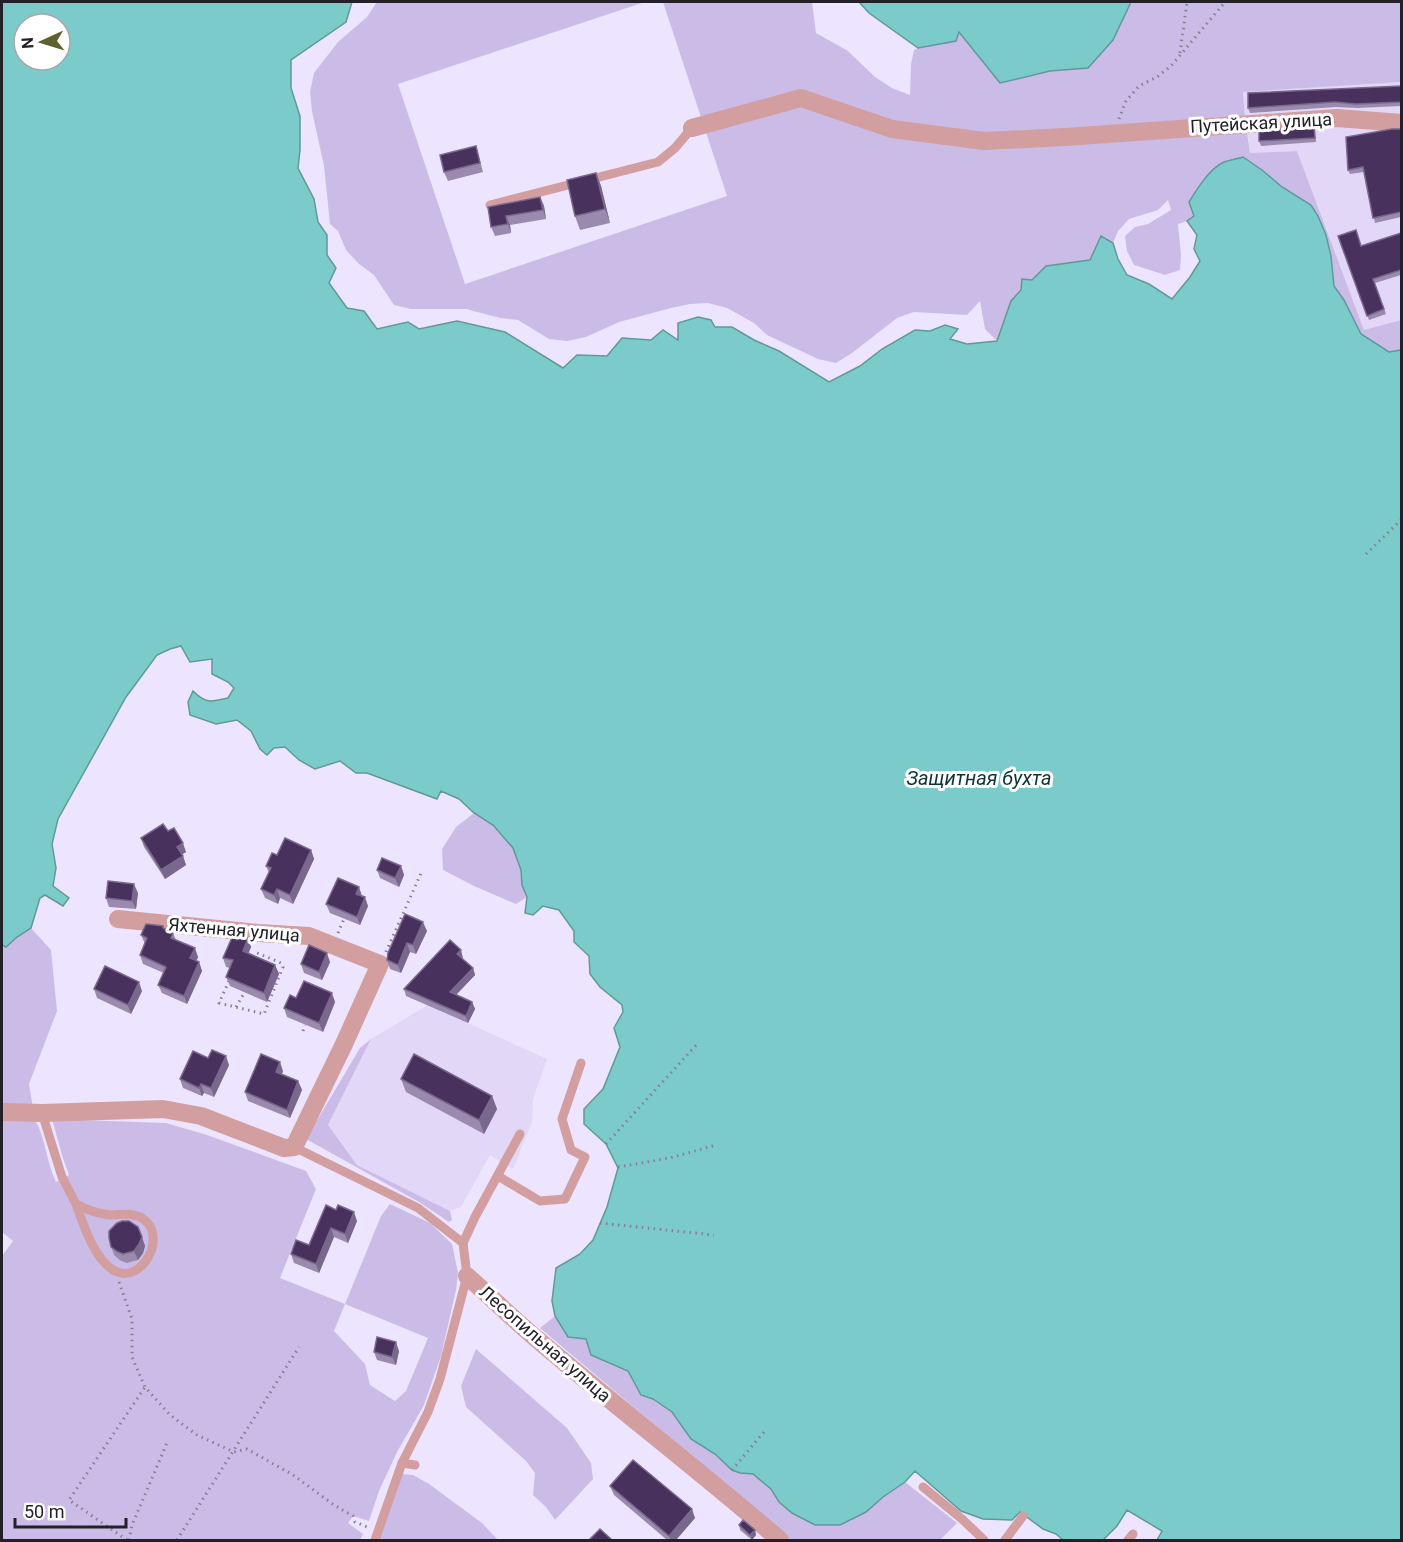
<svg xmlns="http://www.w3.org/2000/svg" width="1403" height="1542" font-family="Roboto,sans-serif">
<rect width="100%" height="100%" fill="#ede5ff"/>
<g fill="#e2d7f7">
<path d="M1401,82V118L1245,119L1243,92Z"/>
<path d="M1338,123L1401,128V320L1364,330L1297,151L1250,153L1247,128Z"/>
<path d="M428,1005L547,1059L533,1099L532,1122L513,1169L490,1155L461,1207L450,1211L357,1165L328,1125L371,1039Z"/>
</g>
<g fill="#cbbce7" fill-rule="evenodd">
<path d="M377,2H645L398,84L465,284L727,196L663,2H812L816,33L848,51L875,77L892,88L910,95L911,64L914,50L918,48L956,41L959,32L1050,71L1088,68L1113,40L1131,2H1401V82L1243,92L1245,119L1250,153L1297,151L1364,330L1401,320V350L1389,352L1361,334L1344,300L1334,286L1331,256L1326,235L1318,216L1311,205L1282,187L1262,170L1243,157C1237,159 1230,160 1224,163C1210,168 1197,189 1189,202L1194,216L1187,221L1178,224L1181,255L1180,270L1165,275L1134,265L1127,251L1125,236L1135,227L1148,224L1171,210L1168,200L1158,210L1129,219L1118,231L1113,243L1101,236L1090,260L1032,280L1011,301L997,341L985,329L980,301L967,315L914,312L897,318L852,353L836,363L818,359L767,335L754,323L727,308L708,303L690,304L671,308L619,322L586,337L567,341L549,339L518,320L500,318L466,309H411L394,305L374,275L359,264L346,250L338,231L330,224L324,166L312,111L310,92L314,73L338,42L367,17Z"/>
<path d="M474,813L493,825L513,848L521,870L522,885L527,897L516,904L474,886L443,870L442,849L456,827Z"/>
<path d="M31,928L51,950L57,1011L29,1084L33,1108L2,1106V945L6,946L17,937Z"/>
<path d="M371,1039L328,1125L357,1165L450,1211L452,1220L449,1222L419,1202L306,1139L360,1048Z"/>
<path d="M2,1119L35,1120C46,1138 46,1162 56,1182L69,1175L62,1155L52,1119L166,1123L207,1135L306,1171L316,1189L280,1278L345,1304L381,1216L390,1204L430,1223L452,1244L458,1273L456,1290L441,1356L424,1405L397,1452L379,1491L369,1521L353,1516L348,1523L363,1534L360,1540H2V1256L13,1241L2,1232ZM345,1304L428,1338L406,1391L395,1401L370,1385L365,1364L334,1331Z"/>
<path d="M555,1316L568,1337L586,1339L591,1355L628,1371L641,1395L652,1399L672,1412L691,1439L715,1454L732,1470L740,1473L753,1474L771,1489L779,1502L866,1512L883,1497L905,1482L957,1523L940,1540H791L540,1328Z"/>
<path d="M476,1349L567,1428L591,1463L593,1479L555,1520L546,1507L533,1495L535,1473L526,1461L466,1407L461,1386Z"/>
<path d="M402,1474L413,1475L429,1484L482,1523L498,1540H378Z"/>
</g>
<g fill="#7ccbcb" stroke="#61989a" stroke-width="1.5" fill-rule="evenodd">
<path d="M2,2H352L346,22L291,60V88L300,116V150L298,168L314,199L318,222L327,235V255L336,268L329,283L347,308L364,311L377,329L408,322L419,329L457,321L505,332L563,368L577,355L607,356L622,338L651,340L663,330L678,340V323L698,317L711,320L715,327H732L754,340L779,351L829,382L860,366L882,349L915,330L930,331L945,325L958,329L950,339L967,344L997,341L1011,301L1021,290L1022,279L1032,280L1046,266L1090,260L1101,236L1113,243L1118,259L1127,275L1149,284L1172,299L1190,277L1200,261L1194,249L1197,235L1187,221L1194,216L1189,202C1197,189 1210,168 1224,162C1230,160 1237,159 1243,157L1262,170L1282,187L1311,205L1318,216L1326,235L1331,256L1334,286L1344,300L1361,334L1389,352L1401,350V1540H1157L1162,1531L1127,1510L1117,1526L1103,1540H1063L1056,1534L1043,1529L1020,1512L1012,1520L983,1519L961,1511L915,1471L905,1482L883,1497L866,1512L840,1525H815L792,1513L779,1502L771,1489L753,1474L740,1473L732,1470L715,1454L691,1439L672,1412L653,1399L641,1395L628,1371L591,1355L586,1339L568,1337L555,1316L552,1301L556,1268L580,1254L593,1240L607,1207L618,1168L606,1144L584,1124V1109L603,1089L620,1047L614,1028L623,1012L622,1005L600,987L590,974L589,956L574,942V931L559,910L543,906L533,915L525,913L527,897L522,885L521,870L513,848L493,825L474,813L459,799L441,791L437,799L367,773H356L340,761L315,769L299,760L285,747L274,748L267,755L260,749L251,731L237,720L216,724L190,715L188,702L193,691C206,704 211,702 228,698L234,688L228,682L212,674V659L190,662L181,646L170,649L157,655L126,697L58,819L52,844L56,868L53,886L69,898L63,906L45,895L40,898L31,928L17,937L6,947L2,945ZM24,24H60V60H24Z"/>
<path d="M859,2H1131L1113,40L1088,68L1050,71L1000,83L959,32L956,41L918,48L869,13Z"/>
</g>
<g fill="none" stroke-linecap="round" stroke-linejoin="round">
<g stroke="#868092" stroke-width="3" stroke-dasharray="1.5 4.5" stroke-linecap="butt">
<path d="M1180,53L1187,2"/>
<path d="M1119,119L1126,101L1139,86L1157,77L1171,66L1225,2"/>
<path d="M1366,554L1402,519"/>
<path d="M338,933L344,919"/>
<path d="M386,952L422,871"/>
<path d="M229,981L219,1003L264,1014L283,967L281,963L255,952"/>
<path d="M236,1007L243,995"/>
<path d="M303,1031L305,1025"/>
<path d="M606,1144L699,1042"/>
<path d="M618,1167L670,1158L716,1145"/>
<path d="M600,1223L714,1235"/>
<path d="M119,1282L132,1319V1357L145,1387L170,1415L197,1435L234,1452L247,1449L293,1475L334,1505L353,1516L355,1522L367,1527"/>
<path d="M732,1470L764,1432"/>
<path d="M127,1540L69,1500L145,1387"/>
<path d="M129,1540L132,1525L167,1443"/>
<path d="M177,1540L299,1347"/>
</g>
<g stroke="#d29ea0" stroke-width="9">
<path d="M490,205L658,162L675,148L692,128"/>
<path d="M42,1113L62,1177L76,1204C87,1210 98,1214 111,1215C123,1215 131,1212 142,1218C169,1235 142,1285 115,1271C95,1261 83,1224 76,1204"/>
<path d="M294,1147L418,1208L463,1243L467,1276L440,1379L428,1412L402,1463L375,1540"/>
<path d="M498,1176L540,1201L565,1199L585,1157L571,1150L562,1119L581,1063"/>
<path d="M463,1243L475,1217L520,1134"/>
<path d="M402,1463L415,1465"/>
<path d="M923,1487L962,1519L984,1540"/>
<path d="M1005,1540L1023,1516"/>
<path d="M1128,1540L1133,1534"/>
</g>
<g stroke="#d29ea0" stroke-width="18">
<path d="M692,128L801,98L892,129L984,141L1065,137L1337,118L1402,123"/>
<path d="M2,1112L42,1113L163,1109L201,1116L284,1148L294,1147L344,1044L380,964L309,936L259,933L118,919"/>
<path d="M467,1276C491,1297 514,1320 538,1340C618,1408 701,1472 780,1540"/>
</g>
</g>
<g fill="#9a8bae">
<path d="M1401,86V106L1358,108L1336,107L1250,113L1248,108Z"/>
<path d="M1401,129V217L1375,223L1364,172L1350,174L1348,170Z"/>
<path d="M1315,131L1316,142L1261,146L1259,141Z"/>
<path d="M476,146L483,172L448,181L444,172Z"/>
<path d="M596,173L601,186L610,223L580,230L575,216Z"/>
<path d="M540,197L544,206L546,219L510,225L511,233L495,236L491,227L488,207Z"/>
<path d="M1401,233V275L1375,283L1386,314L1369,320L1338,236L1361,246Z"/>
<path d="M168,831L186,852L182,854L186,865L165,879L144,847L141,838Z"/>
<path d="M311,850L314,859L293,904L280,898L278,904L265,898L261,889L269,873L266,866L277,855Z"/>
<path d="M401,866L404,875L399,887L380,878L377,870Z"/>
<path d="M138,893L136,909L109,907L106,898Z"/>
<path d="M362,896L368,906L360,925L330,913L326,904Z"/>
<path d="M164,928L173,933L176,940L198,957L196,961L199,962L202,971L187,1004L162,993L158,985L164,973L143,964L140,955L145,944L141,935Z"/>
<path d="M427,931L416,954L410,952L401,973L390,969L387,960L388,953Z"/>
<path d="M248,938L251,947L248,953L275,965L279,974L267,1002L230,986L226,977L230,968L226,967L223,958Z"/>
<path d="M462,958L473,968L475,975L456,995L472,1002L475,1009L468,1023L406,996L404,989L463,958Z"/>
<path d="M330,962L322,980L304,973L301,964Z"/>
<path d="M94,989L142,991L131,1014L97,998Z"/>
<path d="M296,998L335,1002L323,1032L287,1017L284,1008Z"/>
<path d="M208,1058L229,1065L214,1097L204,1093L202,1096L183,1088L180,1079Z"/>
<path d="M283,1071L282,1074L298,1081L302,1090L290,1118L248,1101L245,1092Z"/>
<path d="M401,1079L492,1096L497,1109L484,1134L406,1092Z"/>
<path d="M326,1205L357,1221L348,1243L334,1237L319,1273L294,1263L291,1254L309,1245Z"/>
<path d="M138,1227L145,1246L143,1253L138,1260L127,1263L121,1261L114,1255L109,1238Z"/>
<path d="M399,1351L396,1365L377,1360L374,1352Z"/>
<path d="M610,1486L695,1518L676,1540H667L614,1495Z"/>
<path d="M739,1525L755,1530L756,1535L752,1540L740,1530Z"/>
</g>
<g fill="#7a678d">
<path d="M596,173L601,186L610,223L605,209Z"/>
<path d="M540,197L544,206L546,219L543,210Z"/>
<path d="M506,216L510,225L511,233L508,224Z"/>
<path d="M183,843L186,852L180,856L177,847Z"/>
<path d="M311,850L314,859L293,904L290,895Z"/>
<path d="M183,856L186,865L165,879L161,870Z"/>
<path d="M401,866L404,875L399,887L395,878Z"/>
<path d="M134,884L138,893L136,909L132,901Z"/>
<path d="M359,887L362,896L359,902L356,894Z"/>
<path d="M277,889L280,898L278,904L274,895Z"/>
<path d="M365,897L368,906L360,925L357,917Z"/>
<path d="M423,922L427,931L416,954L413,945Z"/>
<path d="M248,938L251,947L246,960L243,951Z"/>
<path d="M407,943L410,952L401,973L398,965Z"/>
<path d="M195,948L198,957L194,967L190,958Z"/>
<path d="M461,950L463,958L460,961L457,954Z"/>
<path d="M327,953L330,962L322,980L319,972Z"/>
<path d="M199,962L202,971L187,1004L184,996Z"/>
<path d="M275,965L279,974L267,1002L264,993Z"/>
<path d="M473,968L475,975L452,999L450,992Z"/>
<path d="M139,982L142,991L131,1014L128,1005Z"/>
<path d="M332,993L335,1002L323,1032L319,1023Z"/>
<path d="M472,1002L475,1009L468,1023L466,1016Z"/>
<path d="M226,1056L229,1065L214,1097L211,1088Z"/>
<path d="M280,1062L283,1071L279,1081L276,1072Z"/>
<path d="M298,1081L302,1090L290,1118L287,1110Z"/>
<path d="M201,1084L204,1093L202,1096L199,1088Z"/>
<path d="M492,1096L497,1109L484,1134L479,1120Z"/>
<path d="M354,1212L357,1221L348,1243L345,1234Z"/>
<path d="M331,1228L334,1237L319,1273L316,1264Z"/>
<path d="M142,1237L145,1246L143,1253L138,1260L134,1251Z"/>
<path d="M396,1342L399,1351L396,1365L392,1357Z"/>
<path d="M692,1509L695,1518L676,1540H671L669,1536Z"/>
<path d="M755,1530L756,1535L752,1540L750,1535Z"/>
</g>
<g fill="#48315c" stroke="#7a678d" stroke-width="1.5">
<path d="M1401,86V102L1356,104L1335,102L1248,108V93Z"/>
<path d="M1314,126L1315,138L1259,141V130Z"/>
<path d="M1392,129H1401V212L1373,218L1363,167L1348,170L1346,137Z"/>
<path d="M476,146L480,163L444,172L440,155Z"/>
<path d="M596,173L605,209L575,216L567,180Z"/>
<path d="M540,197L543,210L506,216L508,224L491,227L488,207Z"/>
<path d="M1356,230L1361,246L1401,233V270L1373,279L1384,309L1367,316L1338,236Z"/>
<path d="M163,824L168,831L174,828L183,843L177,847L183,856L161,870L141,838Z"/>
<path d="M285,838L311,850L290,895L277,889L274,895L261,889L271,868L266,866L272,853L277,855Z"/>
<path d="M382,858L401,866L395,878L377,870Z"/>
<path d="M338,878L359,887L356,894L365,897L357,917L326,904Z"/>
<path d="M108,881L134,884L132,901L106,898Z"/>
<path d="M405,914L423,922L413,945L407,943L398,965L387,960L388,953Z"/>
<path d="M146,924L163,926V928L173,933L171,938L195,948L190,958L199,962L184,996L158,985L166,967L140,955L147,938L141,935Z"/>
<path d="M234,933L248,938L243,951L275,965L264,993L226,977L233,960L223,958Z"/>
<path d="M450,940L461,950L457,954L473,968L450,992L472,1002L466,1016L404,989Z"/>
<path d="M309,945L327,953L319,972L301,964Z"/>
<path d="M105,966L139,982L128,1005L94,989Z"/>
<path d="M304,981L332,993L319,1023L284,1008L290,995L296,998Z"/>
<path d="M212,1050L226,1056L211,1088L201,1084L199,1088L180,1079L193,1051L208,1058Z"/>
<path d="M261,1054L280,1062L276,1072L298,1081L287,1110L245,1092Z"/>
<path d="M414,1054L492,1096L479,1120L401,1079Z"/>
<path d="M326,1205L336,1210L338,1205L354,1212L345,1234L331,1228L316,1264L291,1254L296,1240L309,1245Z"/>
<path d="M122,1221H129L138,1227L142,1237L139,1244L134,1251L123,1254L118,1252L111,1247L109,1238V1231L117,1223Z"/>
<path d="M377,1337L396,1342L392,1357L374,1352Z"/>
<path d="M633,1460L692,1509L669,1536L610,1486Z"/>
<path d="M743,1520L755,1530L750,1535L739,1525Z"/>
<path d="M600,1529L612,1540H589Z"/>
</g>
<g text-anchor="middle" stroke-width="6" stroke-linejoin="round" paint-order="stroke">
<g font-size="18" fill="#232029" stroke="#fff">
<text transform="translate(1261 123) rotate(-3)" y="6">Путейская улица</text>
<text transform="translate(234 930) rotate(5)" y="6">Яхтенная улица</text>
<text transform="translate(545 1344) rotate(41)" y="6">Лесопильная улица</text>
</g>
<g font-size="20" font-style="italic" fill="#0d3535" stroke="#fff">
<text x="979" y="785">Защитная бухта</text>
</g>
</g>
<rect width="1403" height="1542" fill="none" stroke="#232029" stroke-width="6"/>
<g transform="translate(42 42) rotate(266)"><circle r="28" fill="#ffffff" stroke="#a7a6a9" stroke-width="1.5"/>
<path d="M0-4.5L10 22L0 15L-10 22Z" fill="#5f612e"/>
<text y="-9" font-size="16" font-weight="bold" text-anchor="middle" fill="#232029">N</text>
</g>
<path d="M15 1518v9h111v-9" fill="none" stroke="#232029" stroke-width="3"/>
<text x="24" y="1518" font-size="18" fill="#232029" stroke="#ffffff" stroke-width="4.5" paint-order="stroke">50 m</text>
</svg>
